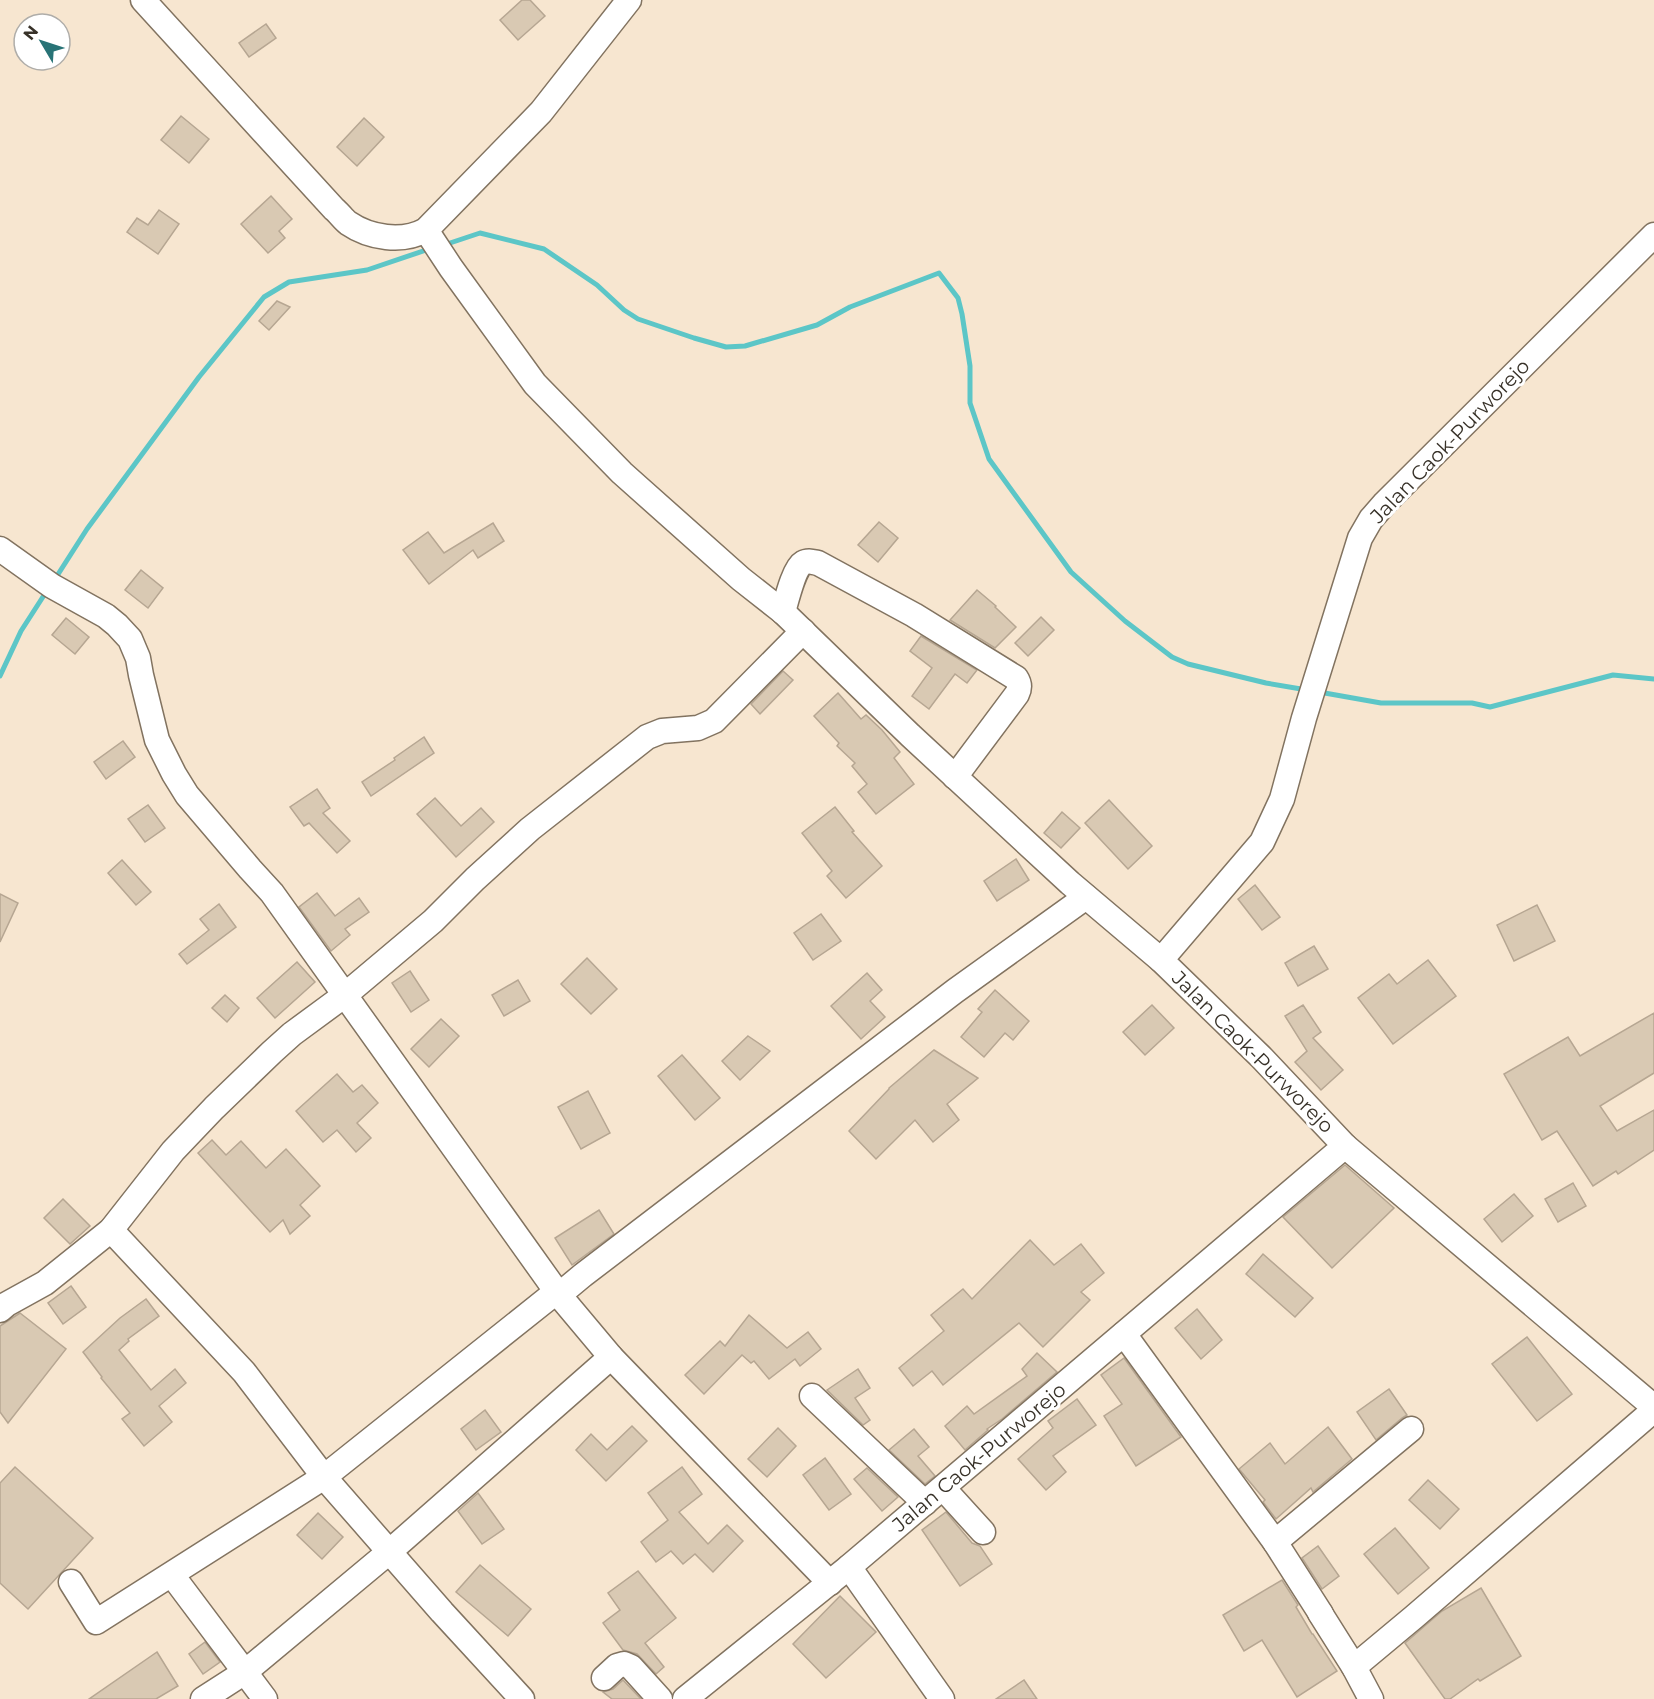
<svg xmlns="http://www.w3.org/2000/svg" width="1654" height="1699" font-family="Montserrat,sans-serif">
<rect width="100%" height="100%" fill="#f7e6d0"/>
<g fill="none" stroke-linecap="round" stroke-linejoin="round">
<g stroke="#5cc6c7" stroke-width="5">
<path d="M444,245L480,233L544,249L597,285L624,310L638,319L694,338L726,347L745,346L817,325L850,307L939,273L958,298L962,314L970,366V403L989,459L1071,572L1125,621L1172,657L1188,664L1266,683L1307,690"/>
<path d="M55,579L87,529L199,377L264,297L289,282L367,270L432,248"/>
<path d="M0,676L21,631L48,589"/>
<path d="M1319,692L1381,703H1472L1490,707L1613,675L1654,679"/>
</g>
</g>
<g fill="#d9c9b3" stroke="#b6a692" stroke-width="1.5">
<path d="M522,0H530L545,16L518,40L500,20Z"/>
<path d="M266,24L276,38L249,57L239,43Z"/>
<path d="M181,116L209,139L189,163L161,140Z"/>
<path d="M364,118L384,137L357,166L337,147Z"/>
<path d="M271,196L292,219L279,231L285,238L268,253L241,224Z"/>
<path d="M159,210L179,224L158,254L127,232L137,218L148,225Z"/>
<path d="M277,301L290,307L269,330L259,321Z"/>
<path d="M879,522L898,538L878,562L858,545Z"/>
<path d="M493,523L504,541L478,558L473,550L429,584L403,550L428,532L444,553Z"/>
<path d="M141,570L163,588L148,608L125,590Z"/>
<path d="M977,590L996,606L995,607L1016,627L995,648L950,620Z"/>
<path d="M1041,617L1054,630L1028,656L1015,643Z"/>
<path d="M66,618L89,637L75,654L52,635Z"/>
<path d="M921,636L977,670L967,683L955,674L929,709L912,696L932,668L910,651Z"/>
<path d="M783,671L793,680L760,714L751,704Z"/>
<path d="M838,693L861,719L866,715L882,730L900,752L894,758L914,784L876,814L858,792L867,784L852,766L855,763L837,746L839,743L814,716Z"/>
<path d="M424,737L434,753L371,796L362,782L395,760L394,758Z"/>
<path d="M123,741L135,757L106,779L94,762Z"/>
<path d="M317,789L330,808L323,813L350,841L337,853L309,823L304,826L290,807Z"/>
<path d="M435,798L461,826L481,808L494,822L456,857L417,814Z"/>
<path d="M1109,800L1152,846L1128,869L1085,823Z"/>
<path d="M148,805L165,828L145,842L128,819Z"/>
<path d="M835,807L854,831L852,832L882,866L846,898L827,876L832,871L802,833Z"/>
<path d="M1062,812L1080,828L1061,848L1044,833Z"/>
<path d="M1016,859L1029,880L997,901L984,881Z"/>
<path d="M122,860L151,892L136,905L108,873Z"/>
<path d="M1255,885L1280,917L1262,930L1238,899Z"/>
<path d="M317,893L335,916L359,898L369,912L345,929L350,935L331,951L299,907Z"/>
<path d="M0,894L18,903L0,942Z"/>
<path d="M219,904L236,927L187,964L179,954L209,930L200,919Z"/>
<path d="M1537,905L1555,941L1514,961L1497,925Z"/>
<path d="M821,914L841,941L813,960L794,933Z"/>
<path d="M1314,946L1328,969L1298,986L1285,963Z"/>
<path d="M587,958L617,989L591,1014L561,984Z"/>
<path d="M1428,960L1456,996L1393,1044L1358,998L1389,974L1397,984Z"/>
<path d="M297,962L315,982L275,1018L257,998Z"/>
<path d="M410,971L429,1000L411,1012L392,983Z"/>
<path d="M867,973L882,990L870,1001L885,1017L861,1039L831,1006Z"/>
<path d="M518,980L530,1001L504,1016L492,995Z"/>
<path d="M995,990L1029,1021L1013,1040L1005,1033L984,1057L961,1037L982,1012L978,1009Z"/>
<path d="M225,995L239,1008L227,1022L212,1008Z"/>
<path d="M1152,1005L1174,1028L1145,1055L1123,1032Z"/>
<path d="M1303,1005L1321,1032L1313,1038L1343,1070L1321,1090L1295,1062L1307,1051L1285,1016Z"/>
<path d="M1654,1013V1073L1600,1106L1617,1131L1654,1110V1150L1618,1174L1616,1171L1593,1186L1557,1131L1542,1140L1504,1074L1568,1037L1580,1056Z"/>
<path d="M441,1019L459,1036L429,1067L411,1049Z"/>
<path d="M748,1036L770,1051L740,1080L722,1061Z"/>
<path d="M934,1050L978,1078L947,1104L959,1120L933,1142L915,1120L876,1159L849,1131L889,1089V1088Z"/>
<path d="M682,1055L720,1098L695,1120L658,1076Z"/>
<path d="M337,1074L353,1092L362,1085L378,1103L357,1123L371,1138L356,1152L337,1130L323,1142L296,1111Z"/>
<path d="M588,1091L610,1133L581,1149L558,1107Z"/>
<path d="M212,1140L226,1155L241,1141L266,1168L286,1149L320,1186L300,1205L310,1216L290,1234L283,1220L270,1232L198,1153Z"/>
<path d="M1345,1165L1394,1208L1332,1268L1283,1217Z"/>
<path d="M1573,1183L1586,1206L1558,1222L1545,1199Z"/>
<path d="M1514,1194L1533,1216L1502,1242L1484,1219Z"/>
<path d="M63,1199L90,1226L70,1244L44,1218Z"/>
<path d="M599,1210L614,1234L572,1265L555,1238Z"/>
<path d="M1030,1240L1054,1265L1081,1244L1104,1273L1081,1292L1090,1300L1043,1347L1019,1323L943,1385L932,1371L913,1386L899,1368L944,1331L931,1315L963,1289L972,1299Z"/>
<path d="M1263,1254L1313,1298L1295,1317L1246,1274Z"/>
<path d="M71,1286L86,1307L63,1324L48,1303Z"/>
<path d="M146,1299L159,1316L128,1339L129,1341L119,1350L151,1390L175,1369L186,1383L159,1406L172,1422L144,1446L122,1419L130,1413L101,1378L102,1377L83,1352L120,1318Z"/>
<path d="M1197,1309L1222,1340L1201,1359L1175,1328Z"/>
<path d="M20,1313L66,1349L8,1423L0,1412V1326Z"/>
<path d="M749,1315L787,1348L808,1332L821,1349L800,1366L795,1359L769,1379L754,1361L751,1363L742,1355L704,1394L685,1375L720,1341L725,1346Z"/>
<path d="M1527,1337L1572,1394L1537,1421L1492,1364Z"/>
<path d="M1037,1353L1057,1372L1002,1419L987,1429L988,1430L965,1450L945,1426L967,1406L974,1414L1027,1376L1022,1369Z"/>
<path d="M1124,1358L1181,1437L1136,1466L1104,1416L1122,1404L1101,1375Z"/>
<path d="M858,1369L870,1388L855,1398L870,1420L863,1425L827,1390Z"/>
<path d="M1389,1389L1407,1415L1402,1418L1376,1440L1357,1412Z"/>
<path d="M1077,1399L1096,1425L1053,1456L1066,1472L1046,1490L1018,1459L1053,1428L1048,1421Z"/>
<path d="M485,1410L501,1432L476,1450L461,1429Z"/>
<path d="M632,1426L647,1441L606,1481L576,1450L591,1434L607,1450Z"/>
<path d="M1328,1427L1352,1459L1313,1492L1311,1488L1276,1519L1263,1502L1265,1500L1239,1469L1270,1443L1285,1464Z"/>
<path d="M778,1428L796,1446L767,1477L748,1459Z"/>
<path d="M914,1429L929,1447L918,1456L935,1476L925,1484L889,1450Z"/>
<path d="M825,1458L851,1494L829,1510L803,1475Z"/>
<path d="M15,1467L93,1538L28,1609L0,1583V1483Z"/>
<path d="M682,1467L702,1494L679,1512L708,1544L727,1525L743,1541L713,1572L695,1554L683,1564L671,1551L656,1562L641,1542L668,1520L648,1493Z"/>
<path d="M867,1468L898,1497L882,1511L854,1479Z"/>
<path d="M1428,1480L1459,1509L1440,1529L1409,1500Z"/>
<path d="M478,1493L504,1529L482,1544L458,1511Z"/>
<path d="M946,1512L972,1543L980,1546L992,1564L960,1586L922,1530Z"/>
<path d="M318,1513L343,1537L322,1559L297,1535Z"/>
<path d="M1395,1528L1429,1568L1398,1594L1364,1554Z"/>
<path d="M1318,1546L1339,1576L1322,1589L1302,1558Z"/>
<path d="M480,1565L531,1609L508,1636L456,1592Z"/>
<path d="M638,1571L676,1618L645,1643L664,1667L656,1674L637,1654L623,1650L603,1623L620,1610L608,1593Z"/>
<path d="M1282,1580L1298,1605L1296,1607L1312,1634H1313L1337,1671L1297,1697L1262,1640L1244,1651L1223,1615Z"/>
<path d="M1481,1588L1521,1656L1480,1681L1478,1679L1450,1699H1445L1405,1643L1442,1611Z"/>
<path d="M840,1596L876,1632L826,1678L793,1644Z"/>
<path d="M205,1642L220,1662L203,1674L189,1654Z"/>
<path d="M157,1652L178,1686L156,1699H89Z"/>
<path d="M623,1680L641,1699H612L603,1692L613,1689Z"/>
<path d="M1024,1680L1037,1699H996Z"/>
</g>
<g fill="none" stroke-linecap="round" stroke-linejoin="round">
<defs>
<g id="minor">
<path d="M143,0L334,209C339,213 343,219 348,223C370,238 402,243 426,230L541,112L629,0"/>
<path d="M426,230L451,268L535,384L622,473L741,579L783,612L910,735L1070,883L1161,960"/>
<path d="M0,549L52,586L106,616L117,625L130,639L138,658L141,675L157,740L174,774L187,795L250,869L272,893L559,1295L611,1357L830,1583"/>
<path d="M783,612C786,602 794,568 803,563C808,560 813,562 818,563L914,615L1016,678C1020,684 1020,688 1017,694L955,777"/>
<path d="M1345,1146L1654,1407"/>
<path d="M111,1230L244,1372L324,1477L442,1612L522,1699"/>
<path d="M559,1295L583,1275L955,991L1086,897"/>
<path d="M0,1310L7,1304L45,1283L111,1230L173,1151L214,1108L272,1052L292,1034L345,995L433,921L475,879L530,829L647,737L662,731L698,728L714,721L803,631"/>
<path d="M1124,1334L1275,1542L1321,1614"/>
<path d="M812,1396L925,1503"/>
<path d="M943,1488L983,1532"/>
<path d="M1275,1542L1411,1429"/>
<path d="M849,1567L942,1699"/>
<path d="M172,1575L265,1699"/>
<path d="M71,1582L96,1622L324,1477L556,1292"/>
<path d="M1320,1613L1354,1667L1371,1699"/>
<path d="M1354,1667L1414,1617L1654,1410"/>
<path d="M604,1678L617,1666L624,1664L631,1667L660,1699"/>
<path d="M203,1699L245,1672L389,1552L611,1357"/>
<path d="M685,1699L849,1567L1345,1146L1261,1057L1161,960L1262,842L1282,799L1304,718L1360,538L1371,519L1385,503L1654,235"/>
</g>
</defs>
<use href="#minor" stroke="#827360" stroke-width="27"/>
<use href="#minor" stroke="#fff" stroke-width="24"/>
</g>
<g text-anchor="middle" stroke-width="6" stroke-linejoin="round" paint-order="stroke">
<g font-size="20" fill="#383229" stroke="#fff">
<text transform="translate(1450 441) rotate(-46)" y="7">Jalan Caok-Purworejo</text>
<text transform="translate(1253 1052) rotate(45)" y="7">Jalan Caok-Purworejo</text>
<text transform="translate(979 1457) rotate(-40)" y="7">Jalan Caok-Purworejo</text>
</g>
</g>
<g transform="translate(42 42) rotate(309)"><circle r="28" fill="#ffffff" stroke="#afada9" stroke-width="1.5"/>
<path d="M0-4.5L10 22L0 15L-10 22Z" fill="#287376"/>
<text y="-9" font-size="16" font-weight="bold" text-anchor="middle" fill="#383229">N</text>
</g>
</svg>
